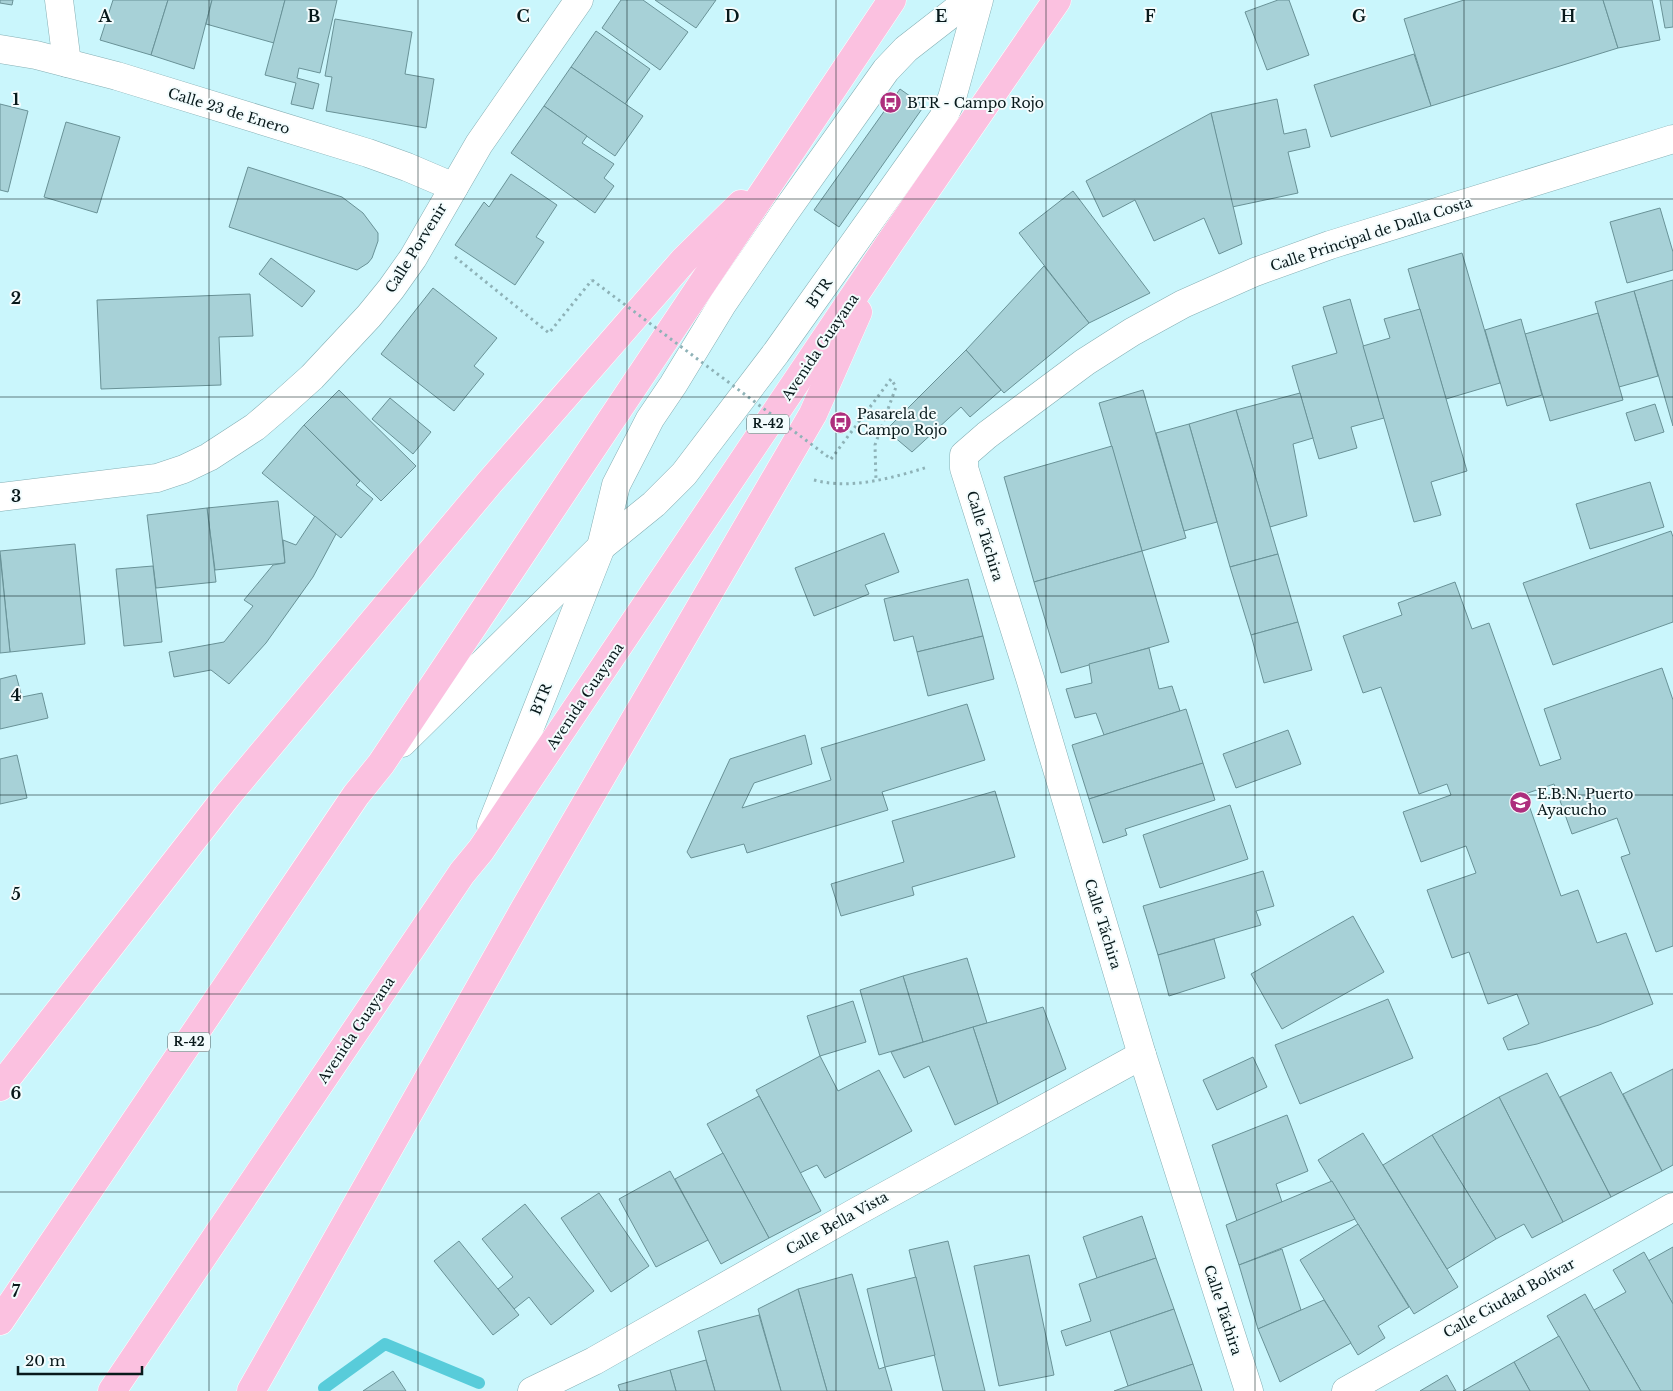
<svg xmlns="http://www.w3.org/2000/svg" width="1673" height="1391" font-family="'Libre Baskerville',serif">
<rect width="100%" height="100%" fill="#caf6fc"/>
<g fill="none" stroke-linecap="round" stroke-linejoin="round">
<path stroke="#58ccda" stroke-width="12" d="M324,1388L385,1344L479,1383"/>
</g>
<g fill="#a7d1d7" stroke="#699297">
<path d="M0,0H13L12,5L0,3Z"/>
<path d="M113,0H168L151,55L100,40Z"/>
<path d="M168,0H212L194,69L151,55Z"/>
<path d="M212,0H285L274,43L206,24Z"/>
<path d="M285,0H337L320,73L299,68L297,78L319,84L313,109L291,104L296,83L265,75Z"/>
<path d="M621,0H643L688,32L660,70L602,28Z"/>
<path d="M655,0H716L696,28Z"/>
<path d="M1278,0H1289L1309,55L1267,70L1245,12Z"/>
<path d="M1464,0H1603L1618,48L1431,106L1404,19Z"/>
<path d="M1603,0H1652L1660,40L1618,48Z"/>
<path d="M1660,0H1673V27L1665,28Z"/>
<path d="M335,19L412,32L405,74L434,79L426,128L326,111L332,77L325,76Z"/>
<path d="M596,31L650,69L625,104L571,67Z"/>
<path d="M1414,54L1431,106L1331,137L1314,85Z"/>
<path d="M571,67L643,116L615,156L544,106Z"/>
<path d="M900,89L924,106L839,227L814,210Z"/>
<path d="M1277,99L1284,134L1306,129L1310,147L1288,152L1298,193L1232,207L1211,113Z"/>
<path d="M0,104L28,111L8,192L0,190Z"/>
<path d="M544,106L587,136L582,143L614,164L604,178L614,186L595,213L511,153Z"/>
<path d="M1211,113L1242,244L1219,254L1204,218L1154,241L1135,200L1103,217L1086,181Z"/>
<path d="M66,122L120,137L97,213L44,197Z"/>
<path d="M248,167L342,197L363,213L378,233V241L372,258L368,263L357,270L229,227Z"/>
<path d="M511,174L557,205L536,237L544,242L515,285L455,245L484,202L489,207Z"/>
<path d="M1073,191L1150,293L1089,323L1019,233Z"/>
<path d="M1660,208L1673,252V270L1627,283L1610,222Z"/>
<path d="M1462,253L1500,383L1446,399L1408,269Z"/>
<path d="M271,258L315,291L302,307L259,274Z"/>
<path d="M1044,266L1089,323L1004,393L966,350Z"/>
<path d="M1673,280V426L1634,291Z"/>
<path d="M433,288L497,338L474,366L484,374L454,411L381,354Z"/>
<path d="M1634,291L1658,376L1619,387L1595,302Z"/>
<path d="M250,294L253,336L219,337L221,385L101,389L97,300Z"/>
<path d="M1350,299L1384,418L1351,427L1357,448L1319,459L1292,366L1337,353L1323,307Z"/>
<path d="M1420,309L1467,471L1431,482L1441,515L1414,522L1363,346L1390,338L1384,319Z"/>
<path d="M1598,313L1623,400L1550,421L1525,334Z"/>
<path d="M1521,319L1542,395L1507,406L1485,330Z"/>
<path d="M966,350L1001,390L970,417L961,407L912,452L886,430Z"/>
<path d="M339,390L416,466L381,501L304,425Z"/>
<path d="M1143,390L1186,538L1142,551L1099,403Z"/>
<path d="M1300,393L1313,438L1293,444L1307,516L1270,527L1236,410Z"/>
<path d="M390,398L431,432L413,454L372,419Z"/>
<path d="M1655,404L1664,432L1635,441L1626,413Z"/>
<path d="M1236,410L1278,554L1230,567L1189,424Z"/>
<path d="M1189,424L1217,522L1184,531L1156,433Z"/>
<path d="M304,425L360,481L356,485L373,499L341,538L262,473Z"/>
<path d="M1112,446L1142,551L1034,582L1004,477Z"/>
<path d="M1650,482L1664,527L1590,549L1576,504Z"/>
<path d="M278,501L285,563L215,570L207,508Z"/>
<path d="M207,508L216,582L156,588L147,515Z"/>
<path d="M315,516L336,534L313,577L266,643L229,684L211,670L174,677L169,652L224,642L253,606L244,600L273,565L285,563L283,540L296,545Z"/>
<path d="M1671,531L1673,537V622L1553,665L1523,583Z"/>
<path d="M884,533L899,572L865,585L869,594L814,616L795,568Z"/>
<path d="M75,544L85,644L10,652L0,551Z"/>
<path d="M1142,551L1169,642L1061,673L1034,582Z"/>
<path d="M1278,554L1298,622L1251,635L1230,567Z"/>
<path d="M0,555L10,652L0,653Z"/>
<path d="M153,566L162,642L124,646L116,569Z"/>
<path d="M968,579L983,636L917,652L913,636L894,641L884,599Z"/>
<path d="M1455,582L1472,629L1489,623L1540,766L1561,759L1544,709L1662,668L1673,700V946L1656,952L1621,857L1630,854L1617,818L1572,834L1554,784L1525,794L1561,896L1578,890L1597,943L1626,933L1653,1004L1599,1025L1537,1044L1508,1050L1503,1038L1529,1024L1517,994L1488,1004L1469,952L1452,958L1427,890L1476,873L1466,846L1421,862L1403,812L1451,795L1447,784L1419,794L1381,687L1363,693L1343,636L1402,615L1398,603Z"/>
<path d="M1298,622L1312,670L1264,683L1251,635Z"/>
<path d="M983,636L994,679L928,696L917,652Z"/>
<path d="M1149,648L1159,689L1172,686L1180,711L1104,735L1096,713L1075,718L1066,689L1092,683L1089,664Z"/>
<path d="M16,675L22,697L42,693L48,718L0,729V679Z"/>
<path d="M967,704L985,760L882,792L888,810L747,853L744,844L691,858L687,852L730,759L805,735L812,764L754,783L742,808L831,780L821,748Z"/>
<path d="M1186,709L1203,763L1089,799L1072,745Z"/>
<path d="M1288,730L1301,764L1236,788L1223,754Z"/>
<path d="M17,755L27,798L0,804V759Z"/>
<path d="M1203,763L1215,800L1125,829L1127,835L1103,843L1089,799Z"/>
<path d="M995,791L1015,857L912,887L914,895L841,916L831,884L904,862L892,821Z"/>
<path d="M1230,805L1248,859L1160,888L1143,835Z"/>
<path d="M1263,871L1274,906L1256,911L1261,925L1158,955L1143,906Z"/>
<path d="M1353,916L1384,972L1282,1029L1251,974Z"/>
<path d="M1214,939L1225,978L1169,996L1158,955Z"/>
<path d="M967,958L987,1023L923,1042L903,976Z"/>
<path d="M903,976L923,1042L879,1055L860,990Z"/>
<path d="M1388,999L1413,1058L1300,1104L1275,1045Z"/>
<path d="M853,1001L866,1042L820,1056L807,1016Z"/>
<path d="M1043,1007L1066,1069L998,1104L973,1027Z"/>
<path d="M973,1027L998,1104L955,1125L929,1066L904,1078L891,1052Z"/>
<path d="M820,1056L838,1091L879,1070L912,1131L825,1178L817,1165L800,1173L756,1090Z"/>
<path d="M1253,1057L1267,1087L1217,1110L1203,1080Z"/>
<path d="M1673,1069V1165L1662,1171L1623,1094Z"/>
<path d="M1611,1072L1662,1171L1611,1197L1560,1097Z"/>
<path d="M1547,1073L1611,1197L1563,1222L1499,1097Z"/>
<path d="M759,1096L821,1211L769,1238L707,1124Z"/>
<path d="M1499,1097L1563,1222L1532,1238L1524,1224L1496,1239L1432,1135Z"/>
<path d="M1287,1115L1308,1171L1276,1184L1282,1202L1237,1221L1212,1145Z"/>
<path d="M1363,1133L1458,1287L1414,1314L1318,1160Z"/>
<path d="M1432,1135L1496,1239L1447,1269L1383,1165Z"/>
<path d="M723,1153L769,1238L721,1264L675,1179Z"/>
<path d="M670,1171L708,1240L656,1267L619,1199Z"/>
<path d="M1332,1181L1355,1219L1239,1265L1226,1225Z"/>
<path d="M599,1193L649,1266L611,1292L561,1218Z"/>
<path d="M525,1204L594,1291L551,1325L529,1297L514,1309L498,1289L513,1277L482,1239Z"/>
<path d="M1142,1216L1156,1258L1097,1278L1083,1237Z"/>
<path d="M1358,1224L1409,1307L1378,1326L1385,1338L1358,1355L1300,1260Z"/>
<path d="M459,1241L519,1315L493,1335L434,1261Z"/>
<path d="M948,1241L985,1391H943L909,1250Z"/>
<path d="M1673,1247V1304L1648,1261Z"/>
<path d="M1282,1249L1301,1310L1258,1329L1239,1265Z"/>
<path d="M1644,1252L1673,1304V1391H1641L1594,1310L1626,1292L1613,1270Z"/>
<path d="M1029,1255L1054,1375L999,1386L974,1266Z"/>
<path d="M1156,1258L1174,1309L1066,1346L1061,1331L1091,1321L1079,1284Z"/>
<path d="M852,1274L879,1369L885,1367L892,1391H827L798,1289Z"/>
<path d="M916,1277L935,1355L885,1367L867,1289Z"/>
<path d="M798,1289L827,1391H781L758,1309Z"/>
<path d="M1585,1294L1594,1310L1641,1391H1590L1547,1316Z"/>
<path d="M1324,1300L1351,1343L1280,1382L1258,1329Z"/>
<path d="M1174,1309L1193,1364L1128,1386L1110,1331Z"/>
<path d="M759,1315L781,1391H715L698,1331Z"/>
<path d="M1559,1336L1590,1391H1530L1514,1362Z"/>
<path d="M706,1360L715,1391H676L670,1370Z"/>
<path d="M1514,1362L1530,1391H1463Z"/>
<path d="M1193,1364L1202,1391H1114L1128,1386Z"/>
<path d="M670,1370L676,1391H620L618,1385Z"/>
<path d="M393,1371L406,1391H363Z"/>
<path d="M1447,1375L1456,1391H1420Z"/>
</g>
<g fill="none" stroke-linecap="round" stroke-linejoin="round">
<defs>
<g id="minor">
<path d="M59,0L67,63"/>
<path d="M0,49L36,55L117,76L368,153L407,167L454,187"/>
<path d="M0,497L157,478L184,469L209,457L255,427L283,403L312,377L369,316L391,289L413,258L479,144L579,0"/>
<path d="M402,743L601,547L654,504L684,474L776,353L943,118L952,98L979,0"/>
<path d="M491,826L601,547L616,485L650,419L673,385L723,303L783,215L886,70L906,49L969,0"/>
<path d="M532,1391L594,1361L856,1212L1142,1055"/>
<path d="M1249,1391L1142,1055L1030,678L964,468V455L987,435L1085,362L1132,332L1183,304L1255,272L1330,245L1673,139"/>
<path d="M1346,1391L1673,1207"/>
</g>
<g id="major">
<path d="M0,1087L227,796L490,482L684,260L741,204"/>
<path d="M0,1321L356,795L381,764L892,0"/>
<path d="M112,1391L462,873L481,850L889,244L1057,0"/>
<path d="M251,1391L525,908L813,414L858,312"/>
</g>
</defs>
<use href="#minor" stroke="#85afb4" stroke-width="29"/>
<use href="#major" stroke="#fff" stroke-width="29"/>
<g stroke="#8eb2b7" stroke-width="3" stroke-dasharray="2.5 4" stroke-linecap="butt">
<path d="M455,257L549,333L592,280"/>
<path d="M831,459L891,379L896,387L875,445L876,481"/>
<path d="M814,480C851,490 892,478 928,467"/>
</g>
<use href="#minor" stroke="#fff" stroke-width="28"/>
<use href="#major" stroke="#fbc1e0" stroke-width="28"/>
<path stroke="#8eb2b7" stroke-width="3" stroke-dasharray="2.5 4" stroke-linecap="butt" d="M592,280L831,459"/>
</g>
<path fill="none" stroke="#08191b" stroke-width="1" stroke-opacity="0.55" d="M209,0V1391M418,0V1391M627,0V1391M836,0V1391M1046,0V1391M1255,0V1391M1464,0V1391M0,199H1673M0,397H1673M0,596H1673M0,795H1673M0,994H1673M0,1192H1673"/>
<defs>
<symbol id="bus-disc" viewBox="-11 -11 22 22"><circle r="9.5" fill="#ad2e7d" stroke="#f3fcfd"/><path d="M-5-6H5V4H4V6H2V4H-2V6H-4V4H-5ZM-3.5-4V0h7V-4ZM-3.5 1.2v1.5H-2V1.2ZM2 1.2v1.5H3.5V1.2Z" fill="#fff"/></symbol>
<symbol id="school-disc" viewBox="-11 -11 22 22"><circle r="9.5" fill="#ad2e7d" stroke="#f3fcfd"/><path d="M0-5L7-2L0 1L-7-2ZM-4 1L0 2.5L4 1V4Q0 6-4 4Z" fill="#fff"/></symbol>
</defs>
<g fill-rule="evenodd">
<use href="#bus-disc" x="878" y="90" width="25" height="25"/>
<use href="#bus-disc" x="828" y="410" width="25" height="25"/>
<use href="#school-disc" x="1508" y="790" width="25" height="25"/>
</g>
<g text-anchor="middle" stroke-width="4" stroke-linejoin="round" paint-order="stroke">
<g fill="#f3fcfd" stroke="#4e5d5f" stroke-width="1">
<rect x="747" y="414.5" width="42" height="19" rx="4"/>
<rect x="168" y="1032.5" width="42" height="19" rx="4"/>
</g>
<g font-size="12" font-weight="bold" fill="#08191b">
<text x="768" y="428">R-42</text>
<text x="189" y="1046">R-42</text>
</g>
<g font-size="14" fill="#08191b" stroke="#f3fcfd" text-anchor="start">
<text x="907" y="108">BTR - Campo Rojo</text>
<text x="857" y="419">Pasarela de<tspan x="857" dy="16">Campo Rojo</tspan></text>
<text x="1537" y="799">E.B.N. Puerto<tspan x="1537" dy="16">Ayacucho</tspan></text>
</g>
<g font-size="14" fill="#08191b" stroke="#f3fcfd">
<text transform="translate(229 111) rotate(17)" y="5">Calle 23 de Enero</text>
<text transform="translate(1371 234) rotate(-18)" y="5">Calle Principal de Dalla Costa</text>
<text transform="translate(416 248) rotate(-58)" y="5">Calle Porvenir</text>
<text transform="translate(819 293) rotate(-55)" y="5">BTR</text>
<text transform="translate(820 347) rotate(-56)" y="5">Avenida Guayana</text>
<text transform="translate(985 536) rotate(73)" y="5">Calle Táchira</text>
<text transform="translate(585 696) rotate(-56)" y="5">Avenida Guayana</text>
<text transform="translate(541 699) rotate(-68)" y="5">BTR</text>
<text transform="translate(1103 924) rotate(73)" y="5">Calle Táchira</text>
<text transform="translate(356 1030) rotate(-56)" y="5">Avenida Guayana</text>
<text transform="translate(837 1223) rotate(-29)" y="5">Calle Bella Vista</text>
<text transform="translate(1509 1298) rotate(-29)" y="5">Calle Ciudad Bolívar</text>
<text transform="translate(1223 1310) rotate(72)" y="5">Calle Táchira</text>
</g>
</g>
<g font-size="16" text-anchor="middle" font-weight="bold" fill="#08191b" stroke="#f3fcfd" stroke-width="4" stroke-linejoin="round" paint-order="stroke">
<text x="105" y="22">A</text>
<text x="314" y="22">B</text>
<text x="523" y="22">C</text>
<text x="732" y="22">D</text>
<text x="941" y="22">E</text>
<text x="1150" y="22">F</text>
<text x="1359" y="22">G</text>
<text x="1568" y="22">H</text>
<text x="16" y="105">1</text>
<text x="16" y="304">2</text>
<text x="16" y="502">3</text>
<text x="16" y="701">4</text>
<text x="16" y="900">5</text>
<text x="16" y="1099">6</text>
<text x="16" y="1297">7</text>
</g>
<path d="M18 1366v8h124v-8" fill="none" stroke="#08191b" stroke-width="2.5"/>
<text x="25" y="1366" font-size="15" fill="#08191b" stroke="#f3fcfd" stroke-width="4" paint-order="stroke">20 m</text>
</svg>
